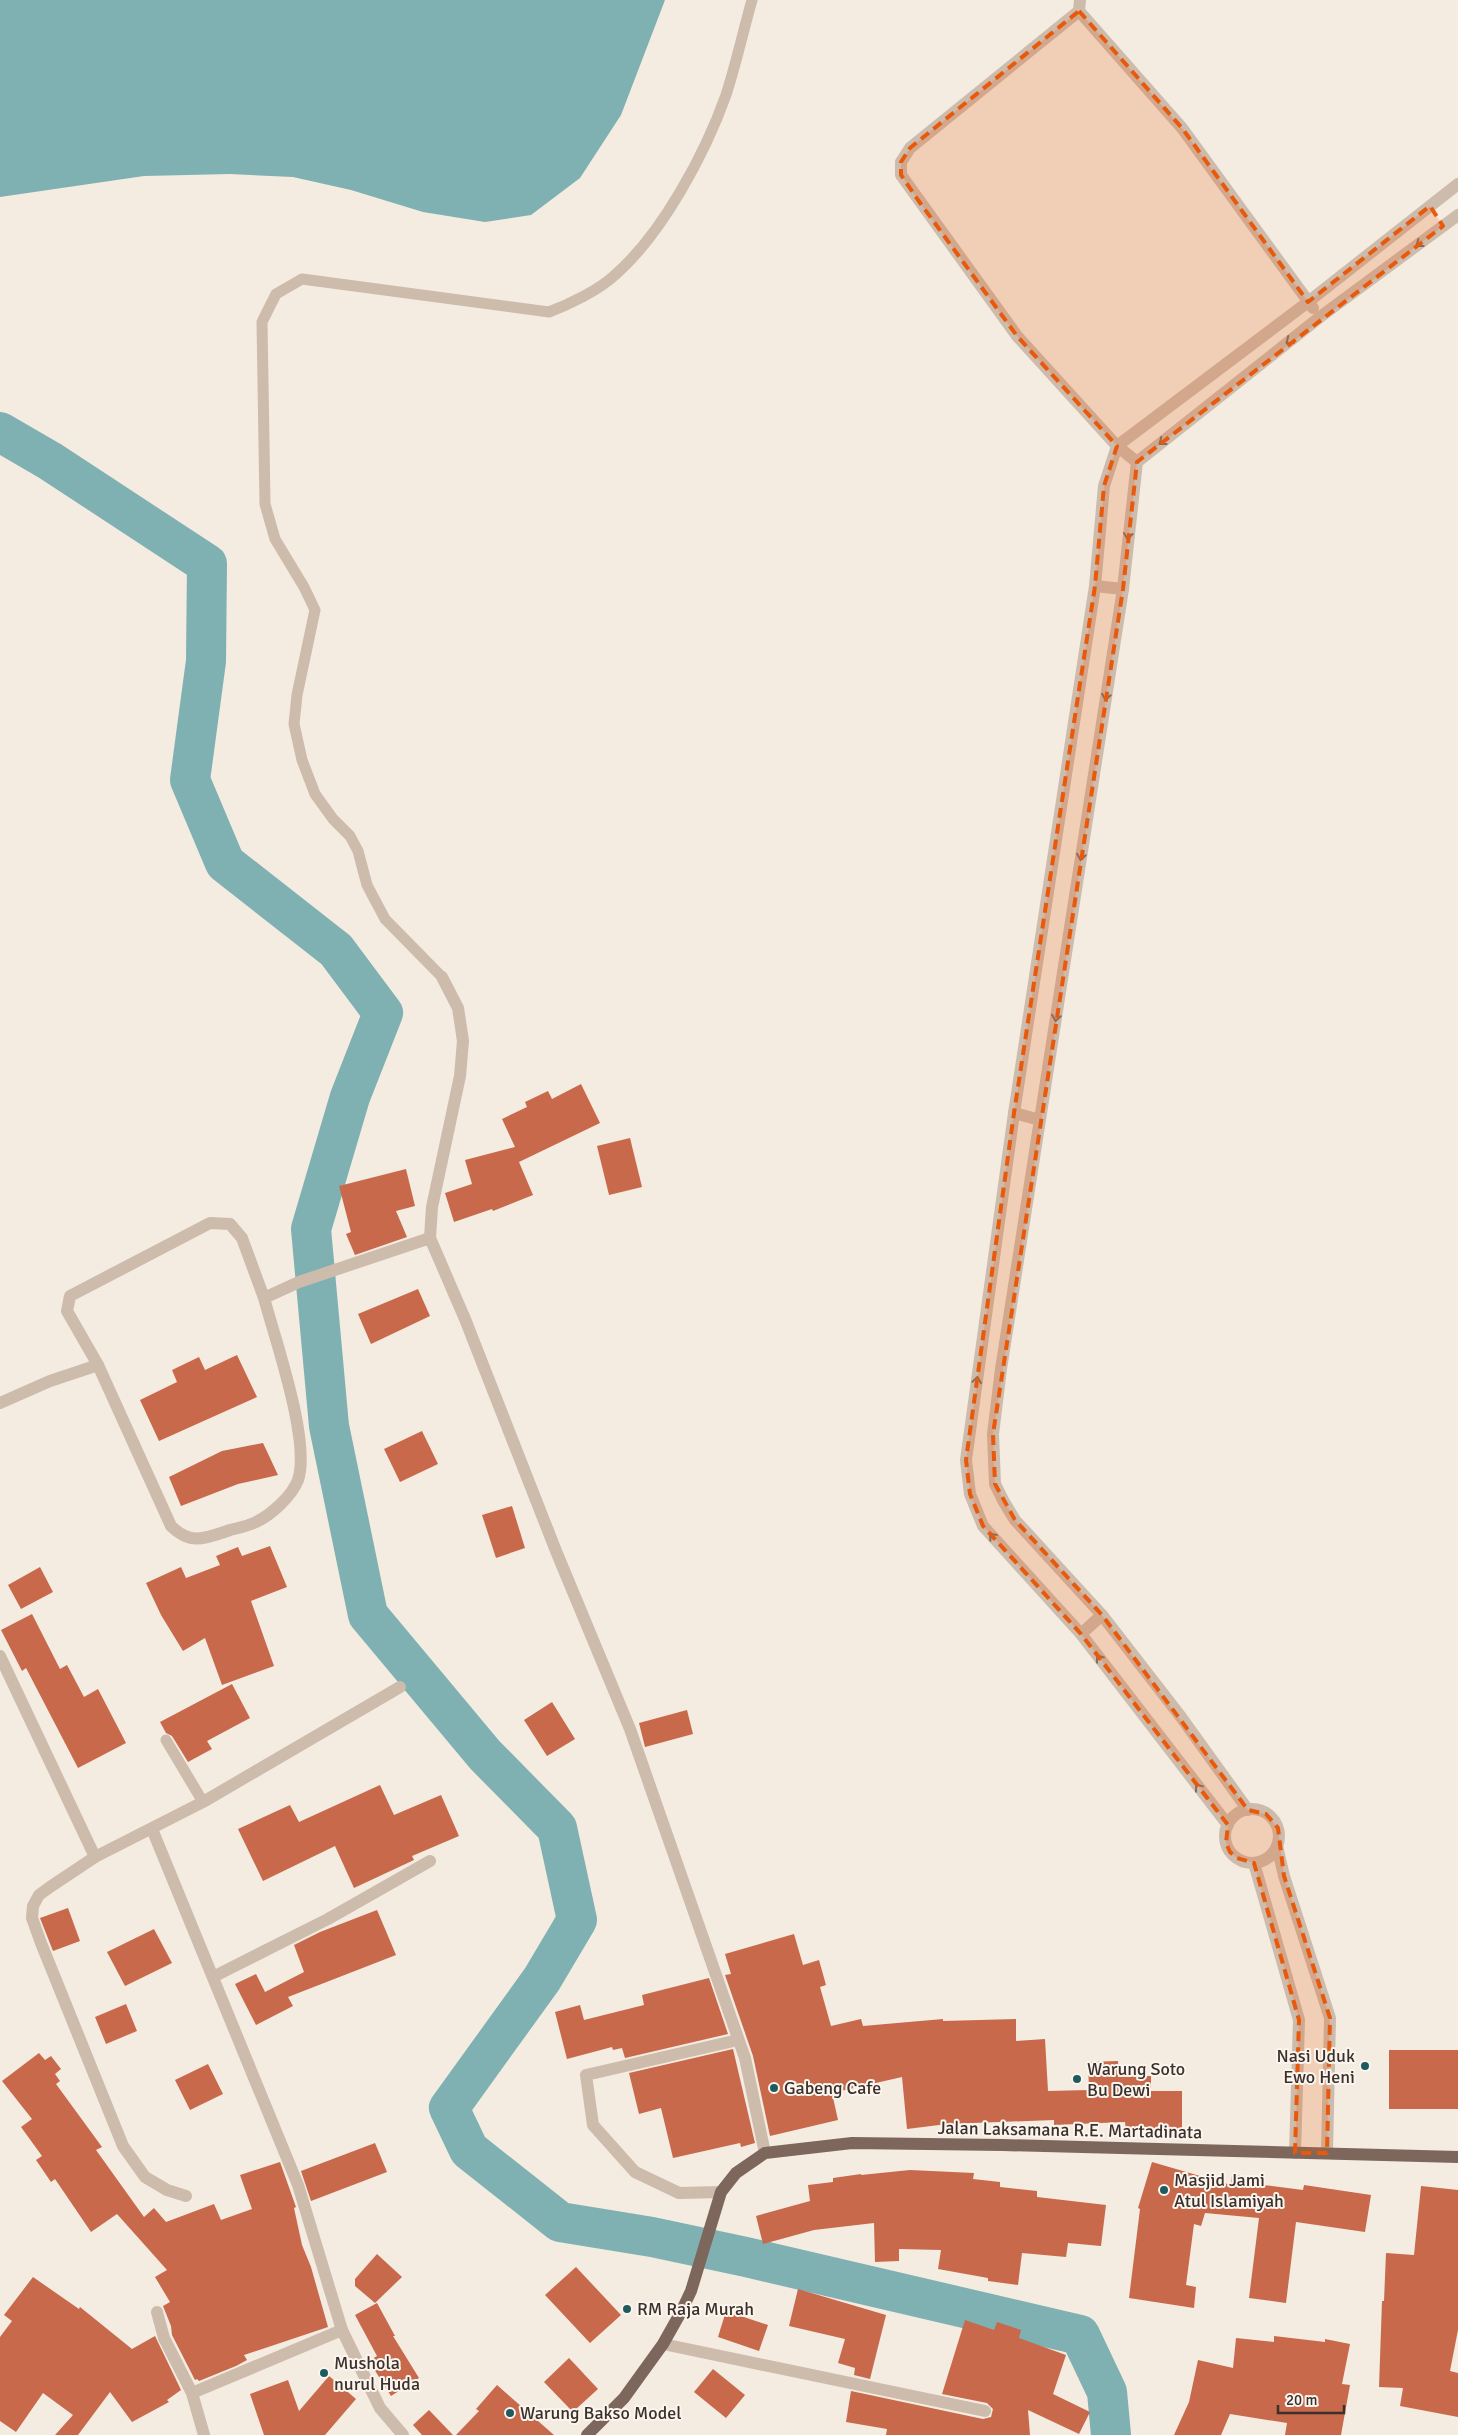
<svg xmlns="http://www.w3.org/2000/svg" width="1458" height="2435" font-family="Signika,sans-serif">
<rect width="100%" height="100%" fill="#f4ebe1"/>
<path fill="#7fb0b2" d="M0,0H665L621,115L580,178L531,215L485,222L423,212L351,190L293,177L230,174L144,176L0,197Z"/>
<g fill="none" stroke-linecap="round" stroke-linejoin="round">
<path stroke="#7fb0b2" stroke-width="40" d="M0,432L50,461L207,564L206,661L190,780L225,863L336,950L383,1013L350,1097L311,1229L329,1426L368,1615L485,1755L557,1828L577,1920L542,1979L449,2108L469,2150L560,2222L652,2237L746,2257L1080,2335L1107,2392L1111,2435"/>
</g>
<g fill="#c8694b">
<path d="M581,1084L600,1123L519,1162L533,1195L493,1211L492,1209L454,1222L445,1193L472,1184L465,1160L515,1147L502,1119L527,1107L525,1102L548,1091L552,1099Z"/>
<path d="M630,1138L642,1187L609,1195L597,1146Z"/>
<path d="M406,1169L415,1206L396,1211L407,1237L355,1255L346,1234L351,1232L339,1186Z"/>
<path d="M418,1289L430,1316L371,1344L358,1314Z"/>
<path d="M237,1355L257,1397L159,1441L140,1400L177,1382L172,1370L199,1357L205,1370Z"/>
<path d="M422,1431L438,1464L400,1482L384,1449Z"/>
<path d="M263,1443L278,1475L238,1484L181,1506L169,1477L222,1451Z"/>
<path d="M512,1506L525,1548L496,1558L482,1515Z"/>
<path d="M270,1546L287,1587L251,1601L274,1666L222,1685L205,1638L183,1651L161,1615L146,1583L181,1567L186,1578L220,1565L216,1556L238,1547L242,1556Z"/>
<path d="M40,1567L53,1592L21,1609L8,1585Z"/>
<path d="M32,1614L60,1669L67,1665L84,1697L98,1689L126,1743L78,1768L26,1668L22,1671L1,1630Z"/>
<path d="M232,1684L250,1718L207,1741L212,1749L188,1762L172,1736L166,1733L160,1722Z"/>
<path d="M552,1702L575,1739L547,1756L524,1720Z"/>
<path d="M687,1710L693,1734L645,1747L639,1723Z"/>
<path d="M380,1785L394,1815L441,1795L459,1836L412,1856L414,1860L354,1888L335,1846L263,1881L238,1829L290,1805L299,1822Z"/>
<path d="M68,1908L80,1941L53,1951L40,1918Z"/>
<path d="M377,1910L396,1955L288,1997L293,2006L256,2025L235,1984L256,1974L265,1992L304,1972L294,1945L320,1932Z"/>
<path d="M154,1929L172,1963L125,1986L107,1952Z"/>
<path d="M794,1934L803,1965L819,1960L826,1985L820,1987L831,2026L861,2019L863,2026L943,2019V2021L1016,2019V2041L1045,2039L1048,2091L1089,2090L1088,2062L1118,2061V2077L1151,2076V2091H1182V2133H1155V2129L1126,2130L1125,2122L1054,2125V2120L947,2124L907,2129L902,2077L832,2093L838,2120L770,2136L753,2056L725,1975L731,1974L725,1954Z"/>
<path d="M709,1978L728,2034L625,2058L622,2048L613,2050L612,2047L567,2059L555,2012L580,2005L584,2020L644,2005L642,1995Z"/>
<path d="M126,2004L137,2031L106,2044L95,2017Z"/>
<path d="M733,2049L755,2143L741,2147L740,2143L673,2158L661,2108L639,2114L629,2073Z"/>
<rect x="1389" y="2050" width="69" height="59"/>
<path d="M39,2053L45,2060L51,2056L61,2069L55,2074L60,2081L56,2084L102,2147L96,2150L144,2217L154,2208L166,2222L214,2204L221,2220L252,2209L240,2175L280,2162L296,2207L294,2208L302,2245L311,2267L328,2327L244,2355L247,2360L236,2366L199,2381L197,2379L195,2380L172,2335L171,2326L163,2306L170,2302L155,2277L167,2270L117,2214L91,2232L55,2179L51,2182L36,2160L42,2156L21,2127L32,2119L2,2081Z"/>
<path d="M208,2064L223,2094L190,2110L175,2080Z"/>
<path d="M375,2143L387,2172L311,2201L301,2171Z"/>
<path d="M1152,2162L1231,2185L1232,2175L1264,2178V2185L1303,2190L1304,2185L1371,2195L1365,2232L1296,2222L1286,2303L1249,2298L1259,2218L1205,2213L1201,2226L1194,2224L1186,2285L1196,2287L1194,2308L1129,2298L1140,2209L1138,2208Z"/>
<path d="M910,2170L974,2173L973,2179L1000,2182V2187L1037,2191V2197L1106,2205L1101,2246L1068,2243L1066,2257L1022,2253L1018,2285L988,2281V2278L938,2269L941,2250L899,2249V2261L875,2262L874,2223L814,2230L763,2244L756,2216L810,2201L808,2185L833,2182V2178L861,2174V2175Z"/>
<path d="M1421,2186L1458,2190V2330L1450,2371L1458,2373V2417L1400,2406L1403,2388L1379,2387L1382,2301H1384L1386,2253L1414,2255Z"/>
<path d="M377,2254L402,2277L375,2303L355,2286V2279Z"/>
<path d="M576,2267L621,2315L590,2343L545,2295Z"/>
<path d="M33,2277L79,2309L80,2307L132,2349L155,2336L181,2390L167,2400L169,2402L132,2422L110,2392L78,2435H55L73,2415L43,2393L16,2432L0,2421V2337L12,2321L4,2315Z"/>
<path d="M798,2289L886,2315L870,2379L854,2375L855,2368L838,2363L845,2339L789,2326Z"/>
<path d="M377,2303L395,2336H393L419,2378L391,2396L369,2361L377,2356L355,2315Z"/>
<path d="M726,2311L768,2325L759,2351L718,2337Z"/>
<path d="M965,2320L994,2330L997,2322L1021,2330L1019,2338L1066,2355L1053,2394L1090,2412L1079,2434L1028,2410L1030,2435H886L887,2429L846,2422L851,2391L983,2419L991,2417L993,2409L987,2403L942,2394Z"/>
<path d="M1274,2336L1325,2342V2339L1350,2344L1342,2384L1350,2385L1341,2435H1285L1287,2423L1230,2414L1221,2435H1174L1189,2402L1198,2360L1233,2368L1236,2338L1274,2342Z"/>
<path d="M569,2358L598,2389L576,2409H570L544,2382Z"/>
<path d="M713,2369L745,2395L726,2418L694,2392Z"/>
<path d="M329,2376L356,2399L325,2435H264L250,2394L288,2380L299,2411Z"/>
<path d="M497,2385L554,2435H456L479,2411L476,2409Z"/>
<path d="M429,2410L453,2435H422L413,2425Z"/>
</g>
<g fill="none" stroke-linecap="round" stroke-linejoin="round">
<g stroke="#cdbbac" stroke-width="11">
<path d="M442,977L385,919L367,885L358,851L350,836L333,819L315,794L302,760L294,724L297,695L315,610L304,587L275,539L265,504L262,322L276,294L302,279L549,312C570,304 599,290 615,275C662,234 705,154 726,95C736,64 743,32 752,0"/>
<path d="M166,1740L203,1802"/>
</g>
<g stroke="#cdbbac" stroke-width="12">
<path d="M1080,0L1079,11L1182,128L1313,308"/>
<path d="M1079,11L910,148L901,162V175L1017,336L1117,446L1137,462"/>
<path d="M1095,586L1123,589"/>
<path d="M1014,1113L1040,1120"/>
<path d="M430,1238L432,1207L460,1076L463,1041L458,1008L442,977"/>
<path d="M264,1298C275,1339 311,1442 298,1480C292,1496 271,1515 256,1522C248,1526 238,1528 230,1530C206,1538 191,1546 171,1526L98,1365L67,1311L70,1296L210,1223L230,1224L242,1238L264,1298L299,1282L430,1238L465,1319L556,1551L630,1729L745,2058L765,2153"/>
<path d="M0,1403L50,1381L98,1365"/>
<path d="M1081,1634L1102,1615"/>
<path d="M0,1656L95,1857"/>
<circle cx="1252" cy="1836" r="27"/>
<path d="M1248,1810L1181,1717L1102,1615L1015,1520L1004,1502L995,1484L993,1434L1001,1369L1123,589L1137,462L1320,317L1458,215"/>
<path d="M1228,1825L1081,1634L983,1526L970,1494L966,1460L1014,1113L1095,586L1104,486L1117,446L1308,302L1458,184"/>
<path d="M152,1829L298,2185L342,2330L380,2408L403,2435"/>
<path d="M1277,1846L1284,1876L1330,2018L1327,2153"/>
<path d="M1254,1863L1299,2020L1295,2153"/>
<path d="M213,1977L328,1919L430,1861"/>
<path d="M721,2192L679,2193L635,2172L593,2125L586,2075L738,2040"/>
<path d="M186,2196L167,2190L145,2177L123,2146L41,1943L32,1918L33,1906L39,1895L50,1887L95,1857L203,1802L400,1687"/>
<path d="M157,2312L164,2338L192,2393L204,2435"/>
<path d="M663,2344L985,2411"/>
<path d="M192,2393L342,2330"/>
</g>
<path stroke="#7d675c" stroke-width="12" d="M587,2435L624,2398L663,2344L681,2312L691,2291L721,2192L736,2173L765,2153L852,2143L1003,2145L1458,2157"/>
</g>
<defs><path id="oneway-chevron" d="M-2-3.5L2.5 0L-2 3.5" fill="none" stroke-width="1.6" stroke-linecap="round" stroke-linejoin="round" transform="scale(1.25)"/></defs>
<g stroke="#7d6f65">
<use href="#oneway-chevron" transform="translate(1419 244) rotate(143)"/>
<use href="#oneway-chevron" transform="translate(1289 341) rotate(142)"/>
<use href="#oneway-chevron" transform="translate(1162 442) rotate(142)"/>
<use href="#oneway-chevron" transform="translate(1128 536) rotate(96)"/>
<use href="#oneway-chevron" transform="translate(1106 697) rotate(99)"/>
<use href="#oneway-chevron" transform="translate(1081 857) rotate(99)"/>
<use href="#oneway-chevron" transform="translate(1056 1018) rotate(99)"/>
<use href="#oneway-chevron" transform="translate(977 1380) rotate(-82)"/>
<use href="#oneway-chevron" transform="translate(992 1536) rotate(-132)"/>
<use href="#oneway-chevron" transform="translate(1099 1658) rotate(-127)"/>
<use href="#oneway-chevron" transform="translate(1198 1787) rotate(-127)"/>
</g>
<path fill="#e8590c" fill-opacity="0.2" stroke="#e8590c" stroke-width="4" stroke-dasharray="10 6" stroke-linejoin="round" d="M1079,11L1182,128L1308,302L1430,206L1443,226L1137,462L1123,589L993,1434L995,1484L1015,1520L1102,1615L1248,1810L1266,1814L1278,1828L1284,1876L1330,2018L1327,2153H1295L1299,2020L1254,1863L1237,1858L1230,1852L1226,1843L1228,1825L1081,1634L983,1526L970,1494L966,1460L1014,1113L1095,586L1104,486L1117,446L1017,336L918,200L901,175V162L910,148Z"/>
<g fill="#1f5a5e" stroke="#fbf5ee" stroke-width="2">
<circle cx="1365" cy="2066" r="5"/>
<circle cx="1077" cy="2079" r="5"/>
<circle cx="774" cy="2088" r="5"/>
<circle cx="1164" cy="2190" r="5"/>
<circle cx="627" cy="2309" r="5"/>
<circle cx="324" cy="2373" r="5"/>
<circle cx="510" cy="2413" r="5"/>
</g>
<g text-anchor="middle" stroke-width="4" stroke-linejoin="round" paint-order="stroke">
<g font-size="18" fill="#3b302b" stroke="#fbf5ee" text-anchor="start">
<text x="1355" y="2062" text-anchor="end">Nasi Uduk<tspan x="1355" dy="21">Ewo Heni</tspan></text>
<text x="1087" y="2075">Warung Soto<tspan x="1087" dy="21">Bu Dewi</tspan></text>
<text x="784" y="2094">Gabeng Cafe</text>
<text x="1174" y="2186">Masjid Jami<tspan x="1174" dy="21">Atul Islamiyah</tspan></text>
<text x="637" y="2315">RM Raja Murah</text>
<text x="334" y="2369">Mushola<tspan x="334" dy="21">nurul Huda</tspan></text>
<text x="520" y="2419">Warung Bakso Model</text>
</g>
<g font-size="18" fill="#3b302b" stroke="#fbf5ee">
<text transform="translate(1070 2130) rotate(1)" y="6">Jalan Laksamana R.E. Martadinata</text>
</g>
</g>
<path d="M1278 2405v8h66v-8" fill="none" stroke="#3b302b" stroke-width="2.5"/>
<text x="1286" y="2405" font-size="15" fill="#3b302b" stroke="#fbf5ee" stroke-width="4" paint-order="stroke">20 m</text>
</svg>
